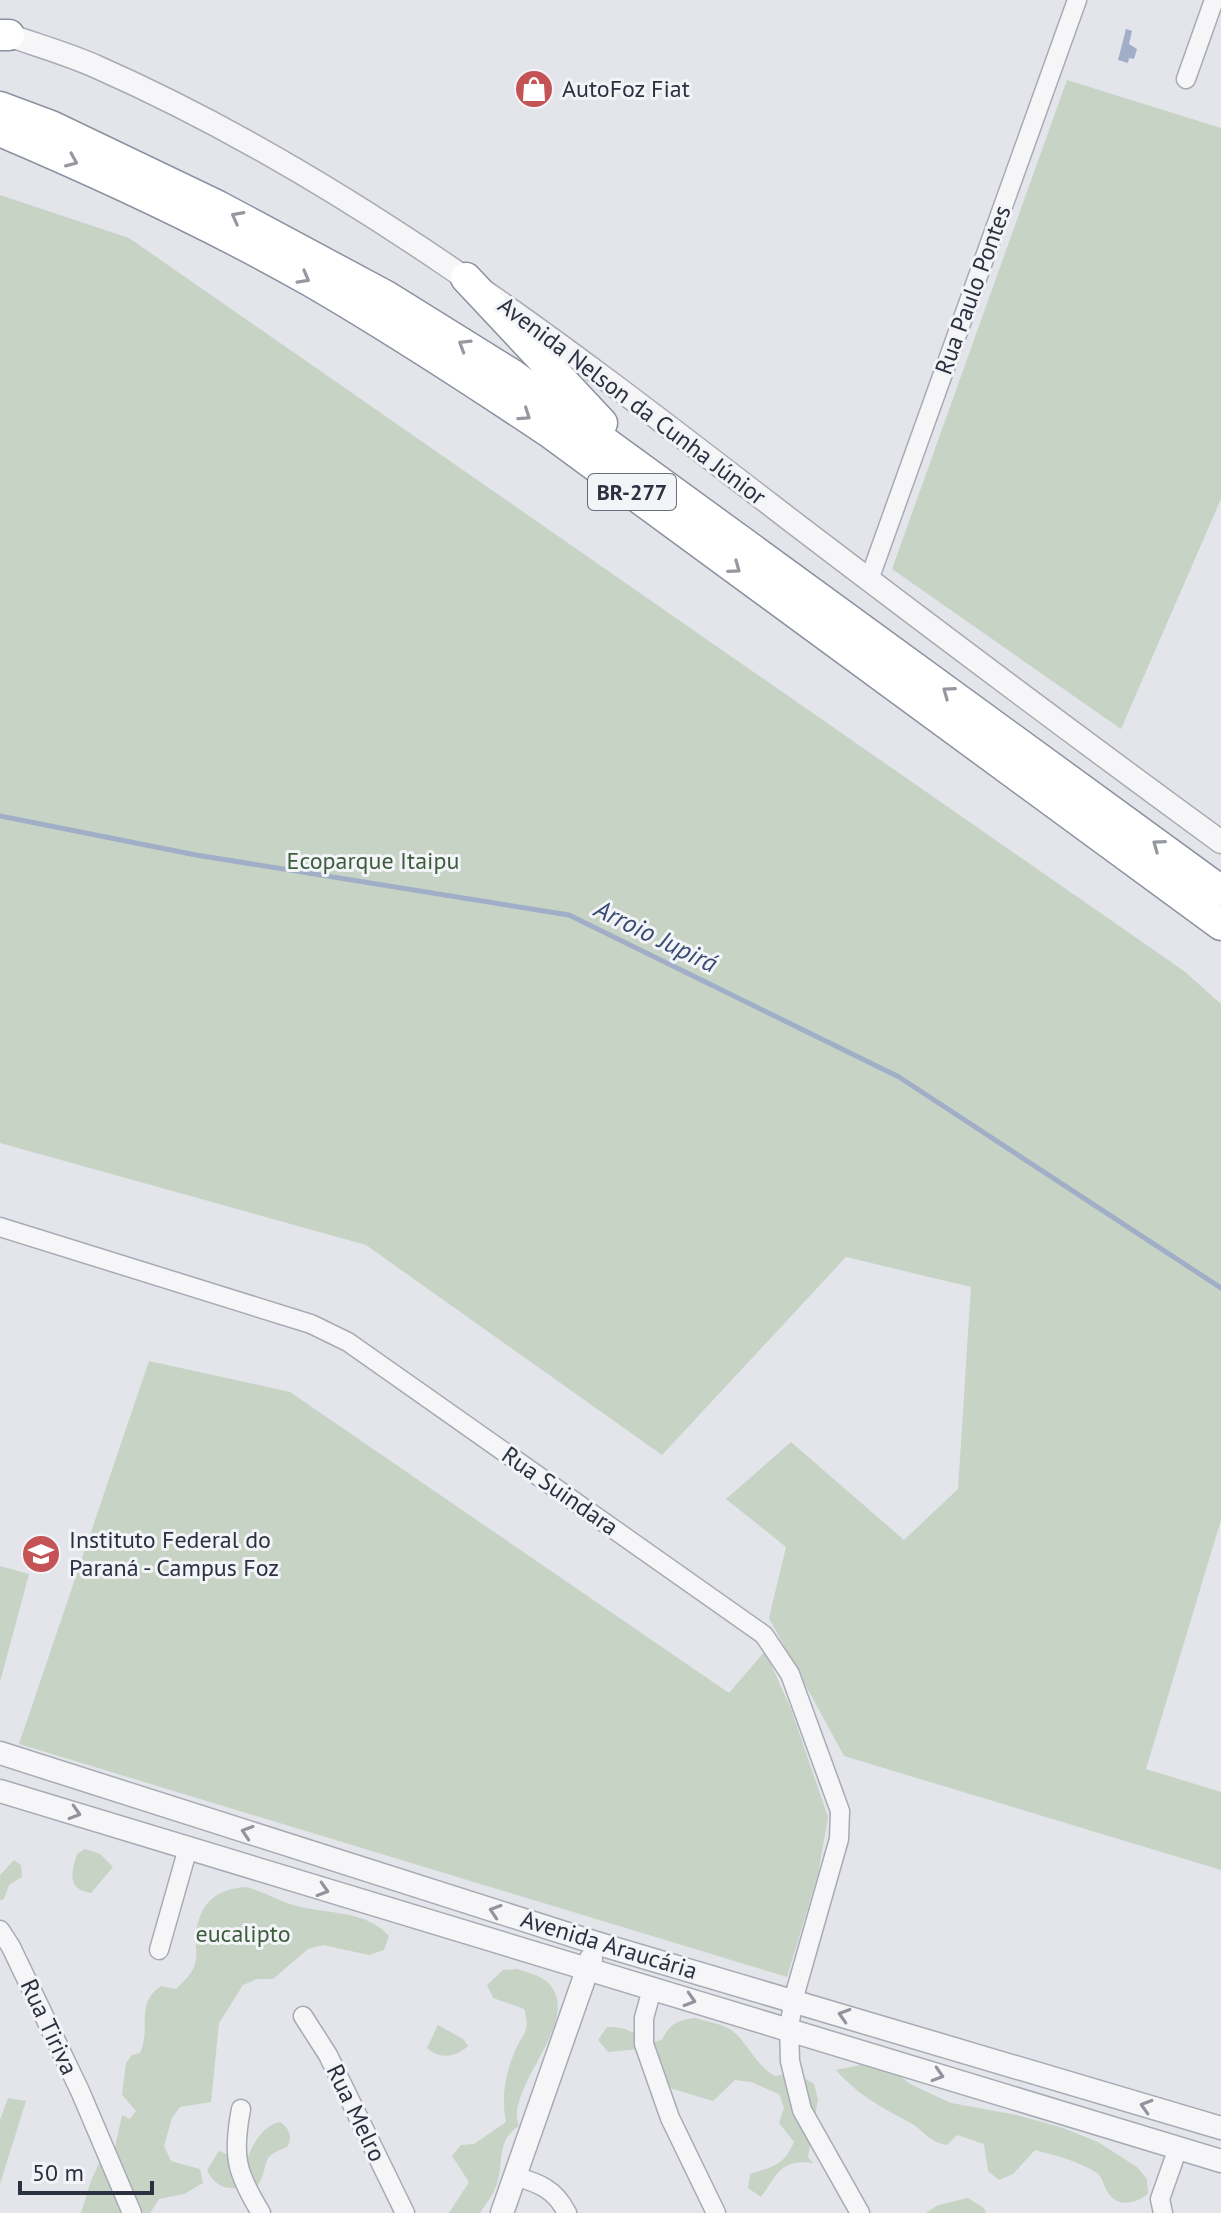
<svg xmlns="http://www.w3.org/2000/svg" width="1221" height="2213" font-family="'PT Sans',sans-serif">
<rect width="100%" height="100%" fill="#e3e5ea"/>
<g fill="#c7d3c5">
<path d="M1067,80L1221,128V499L1121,729L892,569Z"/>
<path d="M0,195L129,238L1184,971L1221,1004V1520L1146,1769L1221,1792V1870L844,1756L769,1618L786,1547L726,1499L791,1442L904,1540L958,1489L971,1287L846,1257L662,1455L366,1245L0,1143Z"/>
<path d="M149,1361L290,1392L729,1693L765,1651L791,1709L828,1817L818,1874L787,1977L19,1744Z"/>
<path d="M0,1566L29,1574L0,1682Z"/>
<path d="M85,1849L100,1854L113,1867L91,1893C67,1889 71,1874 77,1854Z"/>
<path d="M14,1860L21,1865L22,1877L9,1885L4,1899L0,1900V1875Z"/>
<path d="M246,1887C265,1892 282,1903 301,1907C331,1914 367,1911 389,1936L384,1950L369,1955L323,1945L308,1949L273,1979H257L243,1985L219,2023L211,2102L180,2107L172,2118L164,2146L171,2161L200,2169L203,2183L184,2194L159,2199L150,2213H126L113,2156L122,2115L130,2119L136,2111L122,2095L126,2063L132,2055L140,2053C152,2027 134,2005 161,1986L176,1989C183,1982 192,1974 195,1964C198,1954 195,1943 196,1933C200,1902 217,1889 246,1887Z"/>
<path d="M517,1969C526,1972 539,1975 546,1981C588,2017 503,2087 519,2126C496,2141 504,2161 497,2184C493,2195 486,2204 480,2213H449L469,2182L452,2156L461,2145L474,2144L506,2122C501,2097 505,2075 515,2051C523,2032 531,2033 524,2009L493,1998L487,1985L503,1970Z"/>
<path d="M695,2018C708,2022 726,2024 736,2034C751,2049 757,2066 775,2076C792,2072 800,2075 814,2084L818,2099L808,2157L813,2163C780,2159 778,2174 761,2197L748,2188L750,2174C773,2166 783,2167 794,2142L779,2123L784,2108L779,2094L751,2082L735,2080L713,2101L670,2088L663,2083L640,2049L608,2052L598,2040L607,2027C625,2027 634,2031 647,2043L662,2040C669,2024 678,2020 695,2018Z"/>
<path d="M438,2025L463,2039L468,2046C456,2057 440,2060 427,2048Z"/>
<path d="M865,2064L896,2073L910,2084L951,2103L1017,2115L1063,2128L1098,2142L1137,2167L1147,2179L1148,2194C1136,2203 1119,2208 1109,2194C1101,2183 1105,2176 1090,2169C1073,2160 1054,2155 1035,2150L1013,2174L999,2180L988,2171L984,2144L957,2135L947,2145C927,2141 925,2131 909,2122C879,2106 859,2096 836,2070Z"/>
<path d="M8,2098L26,2101L0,2184V2120Z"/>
<path d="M280,2122C290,2129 293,2137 287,2147C255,2159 272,2166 257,2186C236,2188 218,2194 207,2170L219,2151L246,2162C251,2146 263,2125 280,2122Z"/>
<path d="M100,2161L121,2213H81L91,2181Z"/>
<path d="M968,2198L984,2208L986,2213H926L938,2205Z"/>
</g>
<path fill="#a1aec7" d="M1126,29L1132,31L1129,44L1137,49L1134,59L1129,58L1128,63L1118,60Z"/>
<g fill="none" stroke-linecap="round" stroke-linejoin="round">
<path stroke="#a1aec7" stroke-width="5" d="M0,816L196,855L569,915L899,1077L1221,1288"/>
<defs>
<g id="minor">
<path d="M1186,79L1214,0"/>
<path d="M869,580L1077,0"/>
<path d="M0,1227L311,1324L348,1342L764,1635L790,1674L840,1811L839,1839L796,1990L789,2026L790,2061L802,2110L860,2213"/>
<path d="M0,1930L11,1947L80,2091L132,2213"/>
<path d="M159,1950L188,1848"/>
<path d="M652,1989L644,2018V2044L670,2118L716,2213"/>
<path d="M303,2016L328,2055L405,2213"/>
<path d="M241,2109C232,2156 236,2172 261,2213"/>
<path d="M514,2176C539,2183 555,2189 567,2213"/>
<path d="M1163,2213L1160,2199L1178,2148"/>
</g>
<g id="tertiary">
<path d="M0,32C32,44 66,53 97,67C351,179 571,351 789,519C932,628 1076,736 1221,842"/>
<path d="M0,1753L596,1943L1221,2128"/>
<path d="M0,1791L1221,2161"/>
<path d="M502,2213L591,1959"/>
</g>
<g id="trunk">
<path d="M0,35H9"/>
<path d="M0,107L51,126L218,206L386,296L513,375L1221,891"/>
<path d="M0,131C106,176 212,225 312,282C393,329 471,380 549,432L1221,925"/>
<path d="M466,278L602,423"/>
</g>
</defs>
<use href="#minor" stroke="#a8abb4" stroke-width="21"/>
<use href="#tertiary" stroke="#a8abb4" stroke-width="25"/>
<use href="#trunk" stroke="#8c91a0" stroke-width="33"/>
<use href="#minor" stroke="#f6f6f9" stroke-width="18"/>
<use href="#tertiary" stroke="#f6f6f9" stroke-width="22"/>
<use href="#trunk" stroke="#fff" stroke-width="30"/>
</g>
<defs><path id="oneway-chevron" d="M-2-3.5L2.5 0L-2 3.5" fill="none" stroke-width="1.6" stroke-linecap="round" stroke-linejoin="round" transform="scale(2)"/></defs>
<g stroke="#9698a0">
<use href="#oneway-chevron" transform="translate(72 161) rotate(23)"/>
<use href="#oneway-chevron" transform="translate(237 217) rotate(-152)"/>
<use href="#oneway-chevron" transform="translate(304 278) rotate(29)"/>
<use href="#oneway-chevron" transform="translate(464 345) rotate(-148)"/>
<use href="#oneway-chevron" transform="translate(525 415) rotate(34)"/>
<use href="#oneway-chevron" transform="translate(735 568) rotate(36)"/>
<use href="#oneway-chevron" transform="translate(948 692) rotate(-144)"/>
<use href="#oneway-chevron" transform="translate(1158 845) rotate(-144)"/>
</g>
<g stroke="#91949d">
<use href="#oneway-chevron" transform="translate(75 1813) rotate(17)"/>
<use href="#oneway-chevron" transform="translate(247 1832) rotate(-162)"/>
<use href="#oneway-chevron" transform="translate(323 1890) rotate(17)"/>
<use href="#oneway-chevron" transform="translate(495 1911) rotate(-162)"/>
<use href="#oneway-chevron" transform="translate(690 2000) rotate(17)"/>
<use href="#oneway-chevron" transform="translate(844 2015) rotate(-163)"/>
<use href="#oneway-chevron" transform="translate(938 2075) rotate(17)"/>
<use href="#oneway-chevron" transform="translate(1146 2106) rotate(-163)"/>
</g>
<defs>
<symbol id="shop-disc" viewBox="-11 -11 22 22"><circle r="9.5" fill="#c45355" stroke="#f3f4f8"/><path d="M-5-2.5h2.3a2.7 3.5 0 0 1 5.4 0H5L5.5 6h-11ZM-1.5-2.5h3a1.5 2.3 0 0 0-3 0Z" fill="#fff"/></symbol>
<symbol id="university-disc" viewBox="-11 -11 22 22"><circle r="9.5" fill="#c45355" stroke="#f3f4f8"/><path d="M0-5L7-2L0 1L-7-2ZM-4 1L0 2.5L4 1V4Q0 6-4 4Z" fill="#fff"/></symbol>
</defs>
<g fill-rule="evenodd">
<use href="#shop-disc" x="512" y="67" width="44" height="44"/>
<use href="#university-disc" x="19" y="1532" width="44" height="44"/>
</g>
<g text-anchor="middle" stroke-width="6" stroke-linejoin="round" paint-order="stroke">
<rect fill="#f3f4f8" stroke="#686c78" stroke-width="2" x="588" y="474" width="88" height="36" rx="6"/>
<g font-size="22" font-weight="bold" fill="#2c3141">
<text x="632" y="500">BR-277</text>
</g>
<g font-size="24" fill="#2c3141" stroke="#f3f4f8" text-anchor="start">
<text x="562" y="97">AutoFoz Fiat</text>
<text x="69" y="1548">Instituto Federal do<tspan x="69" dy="28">Paraná - Campus Foz</tspan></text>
</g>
<g font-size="24" fill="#2c3141" stroke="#f3f4f8">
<text transform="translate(973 290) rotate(-70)" y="8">Rua Paulo Pontes</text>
<text transform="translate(632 401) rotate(37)" y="8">Avenida Nelson da Cunha Júnior</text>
<text transform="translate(560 1491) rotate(35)" y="8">Rua Suindara</text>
<text transform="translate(609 1945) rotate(17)" y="8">Avenida Araucária</text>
<text transform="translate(49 2027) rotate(65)" y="8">Rua Tiriva</text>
<text transform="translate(356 2113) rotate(64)" y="8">Rua Melro</text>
</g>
<g font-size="24" fill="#3c5c3b" stroke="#f3f4f8">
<text x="373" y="869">Ecoparque Itaipu</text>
<text x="243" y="1942">eucalipto</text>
</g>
<g font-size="26" font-style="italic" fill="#394b72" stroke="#f3f4f8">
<text transform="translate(656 936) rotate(26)" y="9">Arroio Jupirá</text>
</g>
</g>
<path d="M20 2181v12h132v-12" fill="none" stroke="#2c3141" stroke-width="4"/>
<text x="32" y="2181" font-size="24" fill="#2c3141" stroke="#f3f4f8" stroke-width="6" paint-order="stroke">50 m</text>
</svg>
